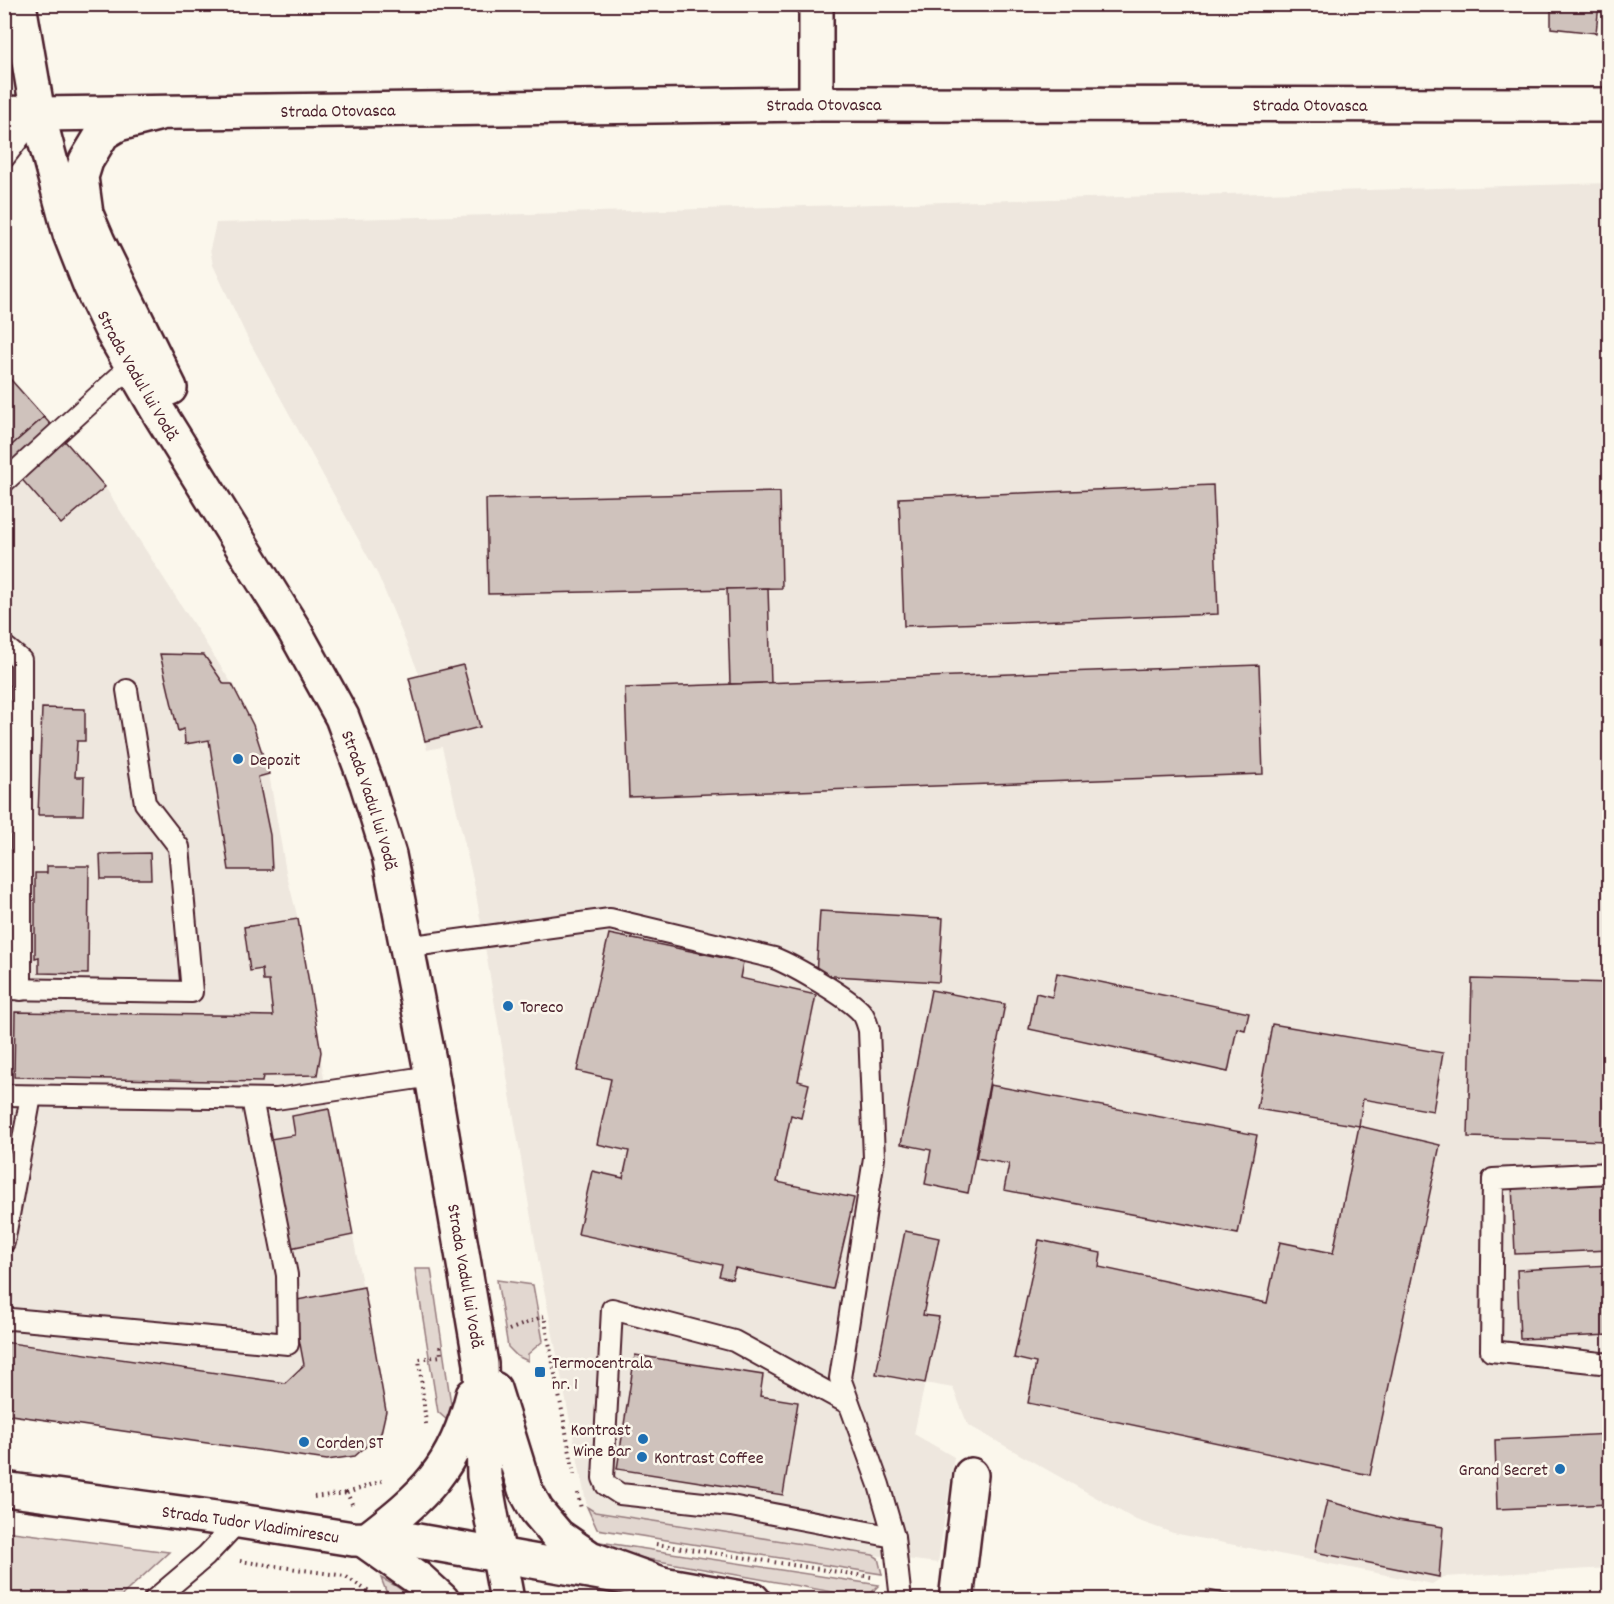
<svg xmlns="http://www.w3.org/2000/svg" width="1614" height="1604" font-family="Dekko,sans-serif">
<rect width="100%" height="100%" fill="#fbf7ec"/>
<filter id="ink" filterUnits="userSpaceOnUse"><feTurbulence type="fractalNoise" baseFrequency=".0167" numOctaves="2"/><feDisplacementMap in="SourceGraphic" scale="12" xChannelSelector="R" yChannelSelector="G"/><feConvolveMatrix kernelMatrix="1 2 1 2 8 2 1 2 1" color-interpolation-filters="sRGB"/></filter>
<g filter="url(#ink)">
<g fill="#eee7de">
<path d="M1609,183V1568L1443,1577L1432,1584L1173,1533L1136,1520L968,1425L953,1388L925,1383L914,1434L954,1457L938,1563L873,1555L595,1512L587,1507L538,1259L475,888L442,747L427,750L409,678L420,676L378,575L247,337L213,265L210,249L216,223Z"/>
<path d="M4,372L105,487L232,684L253,725L269,774L286,872L298,919L329,1109L386,1411L381,1433L355,1456L327,1460L5,1414Z"/>
</g>
<g fill="#e2d7d0" stroke="#967b7e" stroke-width="1.5">
<path d="M415,1269H431L453,1418L447,1420L438,1412Z"/>
<path d="M497,1280L533,1285L543,1341L528,1354V1361L517,1356L508,1347Z"/>
<path d="M587,1507L595,1512L873,1555L878,1558L882,1574L597,1529Z"/>
<path d="M5,1531L169,1552L118,1599H5Z"/>
<path d="M587,1540L879,1585L866,1598L625,1555Z"/>
<path d="M381,1578L394,1585L415,1599H393L386,1591Z"/>
</g>
<g fill="#cfc2bc" stroke="#4a1f2b" stroke-width="1.5">
<path d="M1551,4H1599L1596,33L1551,28Z"/>
<path d="M4,372L44,417L4,452Z"/>
<path d="M44,417L105,487L61,524L4,459V452Z"/>
<path d="M1213,485L1218,614L904,626L899,498Z"/>
<path d="M780,492L782,588L488,594L486,499Z"/>
<path d="M768,588L771,683L730,684L727,589Z"/>
<path d="M160,654L204,655L224,684H232L253,725L269,774L258,777L270,835L272,870H229L209,740L185,744L184,729L178,731Z"/>
<path d="M463,665L480,727L425,741L409,678Z"/>
<path d="M1259,665L1263,774L629,797L625,688Z"/>
<path d="M4,677H7L4,775Z"/>
<path d="M42,708L85,709V741H77L75,777H84L83,815H38Z"/>
<path d="M150,853L151,879H101L100,854Z"/>
<path d="M47,866H89L88,974L39,973V957L35,958V873H47Z"/>
<path d="M820,911L943,918L939,982L816,975Z"/>
<path d="M298,919L321,1052L317,1075L263,1076L262,1082L14,1077L15,1012L273,1016L269,981H263L262,969L250,971L244,927Z"/>
<path d="M609,934L743,962L740,978L816,995L798,1081L809,1084L801,1118L791,1115L777,1182L854,1198L833,1289L735,1268L732,1279L719,1276L722,1265L578,1234L592,1171L623,1178L629,1151L597,1144L611,1079L577,1071Z"/>
<path d="M1057,973L1249,1013L1245,1030L1237,1028L1228,1072L1029,1029L1036,993L1052,997Z"/>
<path d="M1472,979L1610,983V1141L1468,1137Z"/>
<path d="M931,990L1005,1004L968,1193L925,1184L931,1150L901,1144Z"/>
<path d="M1272,1024L1443,1053L1433,1111L1363,1099L1359,1126L1257,1109Z"/>
<path d="M990,1085L1257,1135L1238,1234L1004,1190L1009,1164L976,1158Z"/>
<path d="M329,1109L353,1235L290,1248L270,1139L295,1135L292,1116Z"/>
<path d="M1359,1126L1440,1145L1370,1475L1028,1403L1036,1363L1014,1358L1039,1240L1101,1253L1099,1267L1267,1303L1280,1242L1333,1253Z"/>
<path d="M1610,1180V1250L1515,1254L1512,1184Z"/>
<path d="M905,1231L939,1238L923,1315L939,1317L925,1383L876,1374Z"/>
<path d="M1610,1265V1335L1520,1339L1517,1270Z"/>
<path d="M364,1287L386,1411L381,1433L355,1456L327,1460L4,1414V1342L285,1383L304,1365L292,1301Z"/>
<path d="M635,1355L763,1375L760,1396L798,1402L783,1495L617,1469Z"/>
<path d="M1610,1434V1504L1497,1509L1495,1440Z"/>
<path d="M1327,1501L1397,1520L1443,1527L1439,1577L1315,1552Z"/>
<path d="M1207,1590L1259,1600H1205Z"/>
</g>
<g fill="none" stroke-linecap="round" stroke-linejoin="round">
<defs>
<g id="service">
<path d="M4,158L38,114"/>
<path d="M4,482L132,365"/>
<path d="M4,646L21,660V990"/>
<path d="M406,947L610,919L774,958C794,966 848,997 862,1013C866,1018 867,1024 869,1030L874,1158L840,1378L879,1485L894,1537L901,1600"/>
<path d="M4,989L192,992L179,847L145,803L127,690"/>
<path d="M4,1095L276,1099L432,1076"/>
<path d="M1610,1173L1493,1179L1491,1351L1610,1364"/>
<path d="M4,1242L31,1096"/>
<path d="M4,1320L11,1319L288,1344L287,1275L252,1099"/>
<path d="M849,1404L734,1341L612,1309L603,1478L606,1485L620,1494L731,1506L894,1537"/>
<path d="M154,1600L206,1556L239,1521"/>
</g>
<g id="minor">
<path d="M816,4V104"/>
<path d="M4,113L38,114"/>
<path d="M956,1600L971,1475"/>
</g>
<g id="tertiary">
<path id="s1" d="M38,114L816,104L1610,105"/>
</g>
<g id="secondary">
<path id="s2" d="M4,1489L239,1521L353,1539L412,1540L498,1555"/>
</g>
<g id="primary">
<path id="s3" d="M19,4L38,114L70,234L90,285L113,333L161,416L294,630L342,717L367,784L389,855L432,1076L481,1364L484,1476L507,1600"/>
<path d="M157,114L118,124L103,133L86,161L81,177L86,214L98,242L170,388"/>
<path d="M494,1389L525,1489L537,1511L558,1536L590,1558L662,1584"/>
<path d="M498,1555L753,1600"/>
<path d="M442,1600L420,1580L365,1541C425,1495 454,1469 473,1395"/>
</g>
</defs>
<use href="#service" stroke="#4a1f2b" stroke-width="24"/>
<use href="#minor" stroke="#4a1f2b" stroke-width="38"/>
<use href="#tertiary" stroke="#4a1f2b" stroke-width="38"/>
<use href="#secondary" stroke="#4a1f2b" stroke-width="38"/>
<use href="#primary" stroke="#4a1f2b" stroke-width="38"/>
<g stroke="#4a1f2b" stroke-width="4" stroke-dasharray="1.5 4.5" stroke-linecap="butt">
<path d="M509,1330L544,1316L574,1474"/>
<path d="M426,1424L419,1359L441,1356L440,1345"/>
<path d="M578,1493L581,1509"/>
<path d="M314,1497L347,1493"/>
<path d="M352,1504L347,1493L382,1481"/>
<path d="M656,1544L871,1577"/>
<path d="M240,1561L345,1576L381,1600"/>
</g>
<use href="#service" stroke="#fbf7ec" stroke-width="20"/>
<use href="#minor" stroke="#fbf7ec" stroke-width="33"/>
<use href="#tertiary" stroke="#fbf7ec" stroke-width="33"/>
<use href="#secondary" stroke="#fbf7ec" stroke-width="33"/>
<use href="#primary" stroke="#fbf7ec" stroke-width="33"/>
</g>
</g>
<g fill="#1f6fb2" stroke="#fbf7ec" stroke-width="2">
<circle cx="238" cy="759" r="6"/>
<circle cx="508" cy="1006" r="6"/>
<rect x="534" y="1366" width="12" height="12" rx="3"/>
<circle cx="643" cy="1439" r="6"/>
<circle cx="304" cy="1442" r="6"/>
<circle cx="642" cy="1457" r="6"/>
<circle cx="1560" cy="1469" r="6"/>
</g>
<g text-anchor="middle" stroke-width="5" stroke-linejoin="round" paint-order="stroke">
<g font-size="18" fill="#4a1f2b" stroke="#fbf7ec">
<text dy="6" stroke="none"><textPath href="#s1" startOffset="786">Strada Otovasca</textPath></text>
<text dy="6" stroke="none"><textPath href="#s1" startOffset="1272">Strada Otovasca</textPath></text>
<text dy="6" stroke="none"><textPath href="#s1" startOffset="300">Strada Otovasca</textPath></text>
<text dy="6" stroke="none"><textPath href="#s3" startOffset="393">Strada Vadul lui Vodă</textPath></text>
<text dy="6" stroke="none"><textPath href="#s3" startOffset="879">Strada Vadul lui Vodă</textPath></text>
<text dy="6" stroke="none"><textPath href="#s3" startOffset="1365">Strada Vadul lui Vodă</textPath></text>
<text dy="6" stroke="none"><textPath href="#s2" startOffset="249">Strada Tudor Vladimirescu</textPath></text>
</g>
<g font-size="18" fill="#4a1f2b" stroke="#fbf7ec" text-anchor="start">
<text x="250" y="765">Depozit</text>
<text x="520" y="1012">Toreco</text>
<text x="552" y="1368">Termocentrala<tspan x="552" dy="21">nr. 1</tspan></text>
<text x="631" y="1435" text-anchor="end">Kontrast<tspan x="631" dy="21">Wine Bar</tspan></text>
<text x="316" y="1448">Corden ST</text>
<text x="654" y="1463">Kontrast Coffee</text>
<text x="1548" y="1475" text-anchor="end">Grand Secret</text>
</g>
</g>
<rect width="1614" height="1604" fill="none" stroke="#fbf7ec" stroke-width="24"/>
<rect x="12" y="12" width="1590" height="1580" fill="none" stroke="#4a1f2b" stroke-width="2" filter="url(#ink)"/>
</svg>
